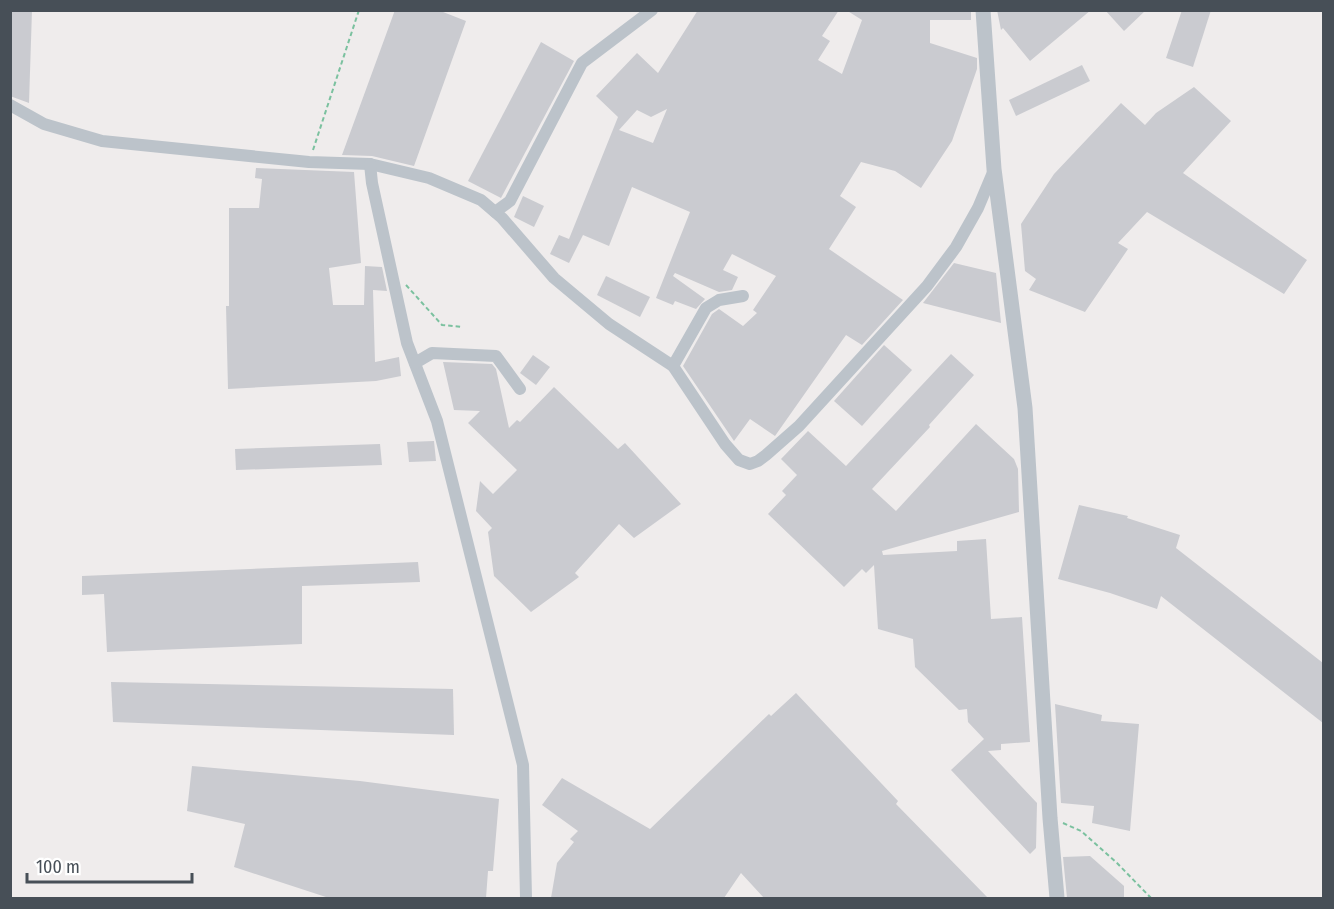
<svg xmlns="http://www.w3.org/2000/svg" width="1334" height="909" font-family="'Fira Sans Condensed',sans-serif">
<rect width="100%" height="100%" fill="#efecec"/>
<g fill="#cacbd0" fill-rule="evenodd">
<path d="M10,10H32L29,103L10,96Z"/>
<path d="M395,10H438L466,21L414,166L372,156L342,155Z"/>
<path d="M698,10H839L822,36L830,41L818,60L842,74L862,20L846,10H971V20H930V43L977,58V69L952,141L921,188L895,171L861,162L840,196L856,207L829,249L903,300L862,345L846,335L775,436L750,419L734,441L683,366L712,314L719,309L743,326L757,313L753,310L776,276L732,254L723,270L738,277L732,290L719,292L675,273L673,276L705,299L696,309L675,301L673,305L656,298L690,212L632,187L609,246L583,235L569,263L550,254L559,235L569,239L618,117L596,96L637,53L658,73ZM667,109L653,143L619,130L637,110L651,117Z"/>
<path d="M997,10H1091L1030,61L1003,28L1001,30Z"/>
<path d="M1105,10H1146L1124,31Z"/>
<path d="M1182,10H1211L1193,67L1166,58Z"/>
<path d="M541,42L574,61L501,198L468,181Z"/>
<path d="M1082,65L1090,81L1016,116L1009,100Z"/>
<path d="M1194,87L1231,121L1183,173L1307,260L1284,294L1147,212L1118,243L1128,249L1085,312L1029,290L1036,279L1025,271L1021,224L1054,174L1121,103L1145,125L1156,113Z"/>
<path d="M256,168L354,172L361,263L329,268L333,305H364L365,266L382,267L387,291L373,290L375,362L399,357L401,376L376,381L228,389L226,306H229V208H259L262,179L255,178Z"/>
<path d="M523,196L544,206L534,227L514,217Z"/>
<path d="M954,263L996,273L1001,323L923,303Z"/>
<path d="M606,276L650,297L640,317L597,295Z"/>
<path d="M884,345L912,370L862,426L834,401Z"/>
<path d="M951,354L974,375L929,425L930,427L872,489L896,511L976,424L1014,459L1018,469L1019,512L882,551L883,555L957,551V541L986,539L991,619L1022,617L1030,742L1001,744V750L988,751L1037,803L1036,848L1030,854L951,770L984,739L968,722L967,709L959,710L915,667L913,639L878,629L874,565L866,573L862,569L844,587L768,514L786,495L782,491L797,475L781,459L808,431L846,466Z"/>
<path d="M533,355L550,367L536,385L520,373Z"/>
<path d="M443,362L492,364L496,369L509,428L517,420L520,422L554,387L618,449L625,443L681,504L634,538L619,524L575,573L579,577L531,612L494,576L488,532L492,528L476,511L480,481L493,494L517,470L468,423L480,411L454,410Z"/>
<path d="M434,441L436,461L409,462L407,442Z"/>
<path d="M380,444L382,465L236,470L235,449Z"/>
<path d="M1079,505L1128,516L1127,518L1180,535L1176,548L1323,663V723L1161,596L1157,609L1110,593L1058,579Z"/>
<path d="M418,562L420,582L302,586V644L107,652L104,594L82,595V576Z"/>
<path d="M111,682L453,689L454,735L113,722Z"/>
<path d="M796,693L898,801L896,804L988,898H764L741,873L724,898H551L557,863L574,842L570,839L578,831L542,805L562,778L650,829L769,714L771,716Z"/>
<path d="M1055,704L1102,715L1101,721L1139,724L1130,831L1092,823L1094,806L1061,803Z"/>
<path d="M192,766L360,781L499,799L493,871H488L486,898H329L234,867L245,824L187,811Z"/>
<path d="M1090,856L1124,886V898H1067L1063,857Z"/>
</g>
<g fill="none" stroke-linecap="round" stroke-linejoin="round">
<g stroke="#7bc19f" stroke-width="2" stroke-dasharray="4.5 3" stroke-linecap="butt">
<path d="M313,150L359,10"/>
<path d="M406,285L442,325L463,327"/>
<path d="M1063,823L1081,831L1117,863L1151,898"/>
</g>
<g stroke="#bcc3ca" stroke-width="12">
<path d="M10,105L44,124L102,141L309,162L370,164L429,178L481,200L502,218L554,278L609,324L673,366L725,444L739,460L750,464L758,461L766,455L799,426L927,286L956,247L978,208L994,170"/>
<path d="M370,164L372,183L407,343L437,421L523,765L526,898"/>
<path d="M495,212L510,201L582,63L652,10"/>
<path d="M415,363L432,353L496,356L520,389"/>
<path d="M673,366L706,308L719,300L743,296"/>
</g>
<path stroke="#bcc3ca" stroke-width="15" d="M983,10L994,169L1025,408L1050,818L1057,898"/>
</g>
<rect width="1334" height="909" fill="none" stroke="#474f57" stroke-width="24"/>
<path d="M27 873v9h165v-9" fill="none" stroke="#474f57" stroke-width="3"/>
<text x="36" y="873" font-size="18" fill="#474f57" stroke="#ffffff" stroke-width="4.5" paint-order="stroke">100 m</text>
</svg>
